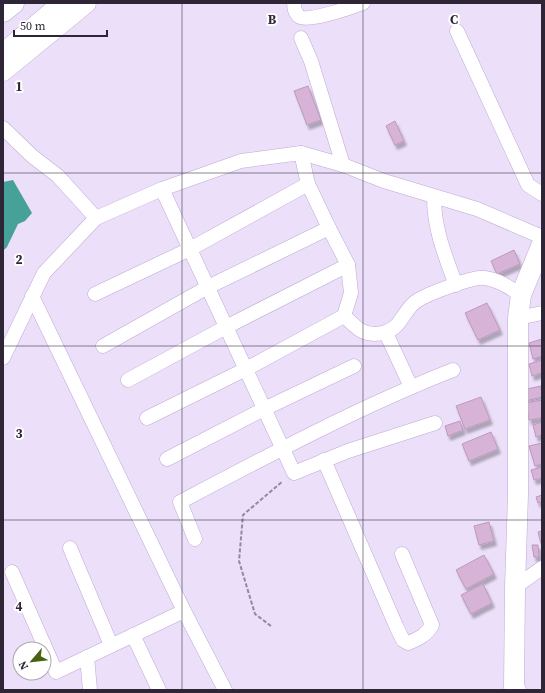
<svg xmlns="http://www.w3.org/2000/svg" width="545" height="693" font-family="'Source Serif 4',serif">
<defs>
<filter id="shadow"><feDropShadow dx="2.5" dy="4.5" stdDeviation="1" flood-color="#0004"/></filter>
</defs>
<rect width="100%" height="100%" fill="#ecdff9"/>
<path fill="#46a299" d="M13,180L32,213L25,221L18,224L7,247L3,251V182Z"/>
<g fill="#d7b4d7" stroke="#bc99bc" filter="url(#shadow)">
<path d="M308,86L321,120L307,125L294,91Z"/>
<path d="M395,121L404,141L395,145L386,126Z"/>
<path d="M514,250L520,264L497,274L491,261Z"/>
<path d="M487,303L500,330L478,340L465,313Z"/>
<path d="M542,339V356L533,359L529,343Z"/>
<path d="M542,360V373L532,376L529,364Z"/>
<path d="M541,386L542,397L525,401L522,390Z"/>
<path d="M481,397L490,420L465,429L456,406Z"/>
<path d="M542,400V418L529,420L526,403Z"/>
<path d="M460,421L463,430L448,436L445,426Z"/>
<path d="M542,422V435L536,437L533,425Z"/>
<path d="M491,432L498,449L469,461L462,444Z"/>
<path d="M542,443V464L535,466L529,446Z"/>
<path d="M542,467V478L534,480L531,470Z"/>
<path d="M542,495V502L538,503L536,497Z"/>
<path d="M489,522L494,541L479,545L474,526Z"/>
<path d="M542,531V547L538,532Z"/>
<path d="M532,545H538L539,557H534Z"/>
<path d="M484,555L494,574L466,589L456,570Z"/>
<path d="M483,584L492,603L471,614L461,595Z"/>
</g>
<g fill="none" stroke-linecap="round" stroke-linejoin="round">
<defs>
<g id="street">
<path d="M294,3C294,8 295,14 300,17C309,22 352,7 363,3"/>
<path d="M457,31L528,185L542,194"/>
<path d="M301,38L311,61L343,165"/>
<path d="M3,128L32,156L58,176L96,218"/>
<path d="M162,189L294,473L348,451L435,423"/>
<path d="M434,197C434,229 445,256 456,285"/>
<path d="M95,294L190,249L308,184"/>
<path d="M32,296L184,611L225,690"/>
<path d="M344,316C349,320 354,326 360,330C372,337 388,334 397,325C403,318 407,309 414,303C423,295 474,276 485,278C499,280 510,288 521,295"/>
<path d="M518,318L542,313"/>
<path d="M386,333L411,387"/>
<path d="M103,346L208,287L329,228"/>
<path d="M3,358L44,273L96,218L162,189L241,161L301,153L343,165L384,181L477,209L542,237"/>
<path d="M128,380L226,327L348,265"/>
<path d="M147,418L246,369L344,316L351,293L348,265L329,228L308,184L301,153"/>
<path d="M167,459L264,409L354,366"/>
<path d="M324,460L397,628L403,640L408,643C418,639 427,635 432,625L402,554"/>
<path d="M195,539L180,502C269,455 359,407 453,370"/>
<path d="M70,548L111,645"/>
<path d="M12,572L56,672L184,611"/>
<path d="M515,587L542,568"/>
<path d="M133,635L159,690"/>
<path d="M87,657L90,690"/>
</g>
<g id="secondary">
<path d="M3,71L86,3"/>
<path d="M516,690L514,687L515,587L518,495V318L521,295L542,244"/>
</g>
<g id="highway">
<path d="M3,11L13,3"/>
<path d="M3,55L64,3"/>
</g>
</defs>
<use href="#street" stroke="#beaad4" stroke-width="15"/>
<use href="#secondary" stroke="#beaad4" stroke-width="21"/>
<use href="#highway" stroke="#beaad4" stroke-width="23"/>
<path stroke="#94899f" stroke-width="2" stroke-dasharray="4 2" stroke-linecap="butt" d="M271,626L255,614L239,561L243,515L283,481"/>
<use href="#street" stroke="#fff" stroke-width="14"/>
<use href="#secondary" stroke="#fff" stroke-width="20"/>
<use href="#highway" stroke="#fff" stroke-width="22"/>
</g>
<path fill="none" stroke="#2e2637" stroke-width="1" stroke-opacity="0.55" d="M182,3V690M363,3V690M3,173H542M3,346H542M3,520H542"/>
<g font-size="13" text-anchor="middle" font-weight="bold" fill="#2e2637" stroke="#fff" stroke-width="4" stroke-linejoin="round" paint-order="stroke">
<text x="272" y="24">B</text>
<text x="454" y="24">C</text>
<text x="19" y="91">1</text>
<text x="19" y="264">2</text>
<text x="19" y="438">3</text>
<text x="19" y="611">4</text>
</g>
<rect width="545" height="693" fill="none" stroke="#2e2637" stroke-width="8"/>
<g transform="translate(32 661) rotate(242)"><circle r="19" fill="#ffffff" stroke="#aba8af"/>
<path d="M0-3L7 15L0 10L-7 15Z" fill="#486212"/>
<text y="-6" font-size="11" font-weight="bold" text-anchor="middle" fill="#2e2637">N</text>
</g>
<path d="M14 30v6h93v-6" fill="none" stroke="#2e2637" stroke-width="2"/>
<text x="20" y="30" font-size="12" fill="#2e2637" stroke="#ffffff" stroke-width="3" paint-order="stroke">50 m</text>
</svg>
